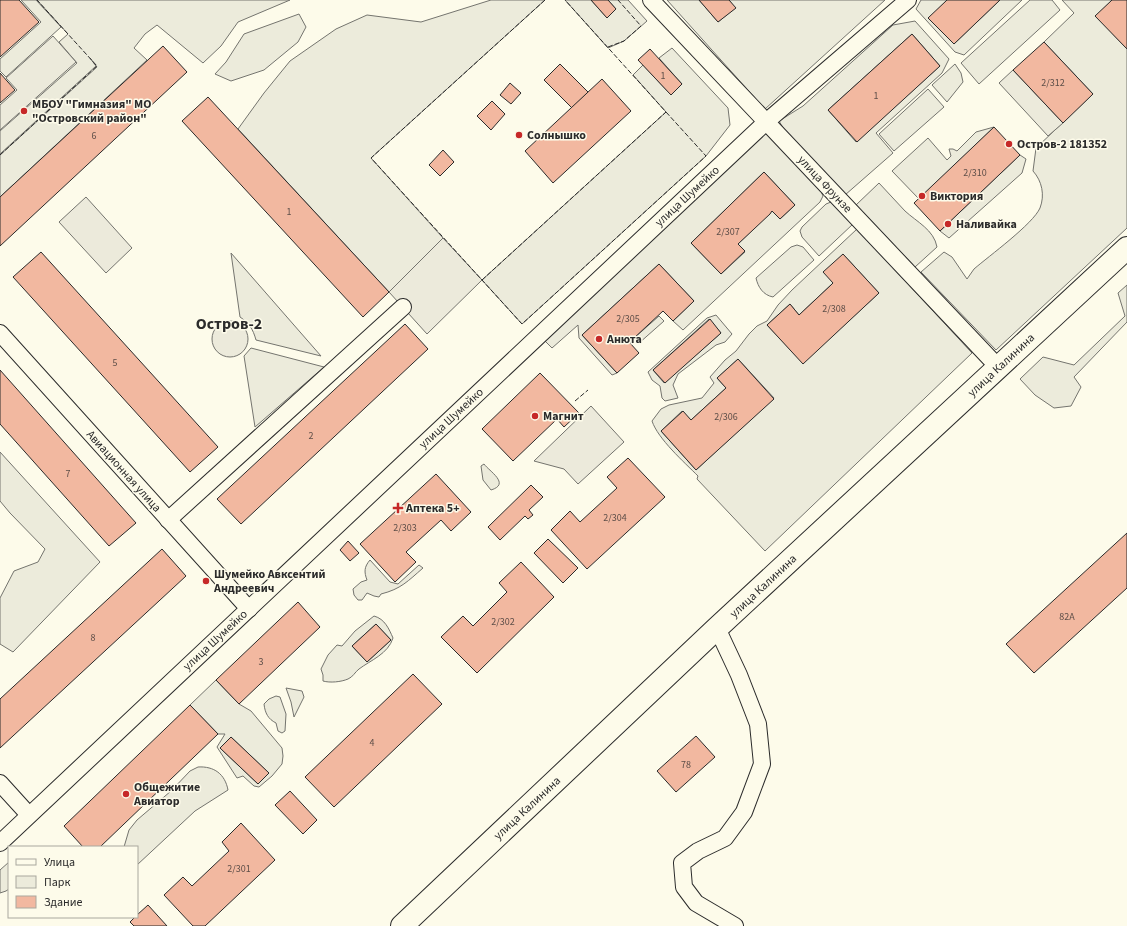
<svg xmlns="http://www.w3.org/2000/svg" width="1127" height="926" font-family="'Source Sans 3',sans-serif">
<rect width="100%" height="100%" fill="#fdfbea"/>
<g fill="#ecebdb" stroke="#74746e" fill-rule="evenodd">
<path d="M21,0H36L61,27L6,77L0,71V59L41,22Z"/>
<path d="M37,0H290L238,22L221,46L203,63L157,25L145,34L134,48L147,60L0,197V155L97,67L90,58L96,66L0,154V131L77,63L59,42L68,34Z"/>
<path d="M491,0H545L371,158L443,238L389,292L238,129L264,93L290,61L336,29L367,15L421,22Z"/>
<path d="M565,0H591L607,18L616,9L608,0H628L647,21L624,41L608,48Z"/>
<path d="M667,0H699L718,22L735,8L729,0H885L765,109Z"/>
<path d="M921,0H947L929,18L954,44L1000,0H1022L964,55L955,52L916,9Z"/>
<path d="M1030,0H1052L1060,10L979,84L961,63Z"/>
<path d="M1062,0H1112L1096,16L1127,49V228L996,350L921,272L944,252L952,257L967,279L974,269C989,256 1033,224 1040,208C1045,195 1042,181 1033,171L1036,148L1093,94L1044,42L1074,13Z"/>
<path d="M299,14L306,27L298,42L264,70L231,81L215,74L226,62L244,34Z"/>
<path d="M915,21L949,59L942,73L876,133L893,153L845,195L788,136L779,121L803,106L893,25ZM912,34L940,66L856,142L828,110Z"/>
<path d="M672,48L728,108L730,125L706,156L522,324L482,280L666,112L633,75L643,65L671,95L682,84L659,58Z"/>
<path d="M955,64L961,73L963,82L947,102L932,85Z"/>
<path d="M928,89L944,107L894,151L879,134Z"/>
<path d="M994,127L919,199L892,171L928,138L947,160L951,156L949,149H953L957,151L976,132Z"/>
<path d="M762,133L768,134L820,189L823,196L820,202L683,330L673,321L694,301L659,264L582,335L617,373L612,375L579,338L578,325L552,348L541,337ZM764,172L795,205L780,219L772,211L738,244L745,252L721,274L691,243Z"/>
<path d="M1020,155L1026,159L1022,173L949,238L940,231Z"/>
<path d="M879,183C888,192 896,202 905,211C917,222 934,230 937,247L915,267L856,205Z"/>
<path d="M831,202L853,224L819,256L802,237L800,231L802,227L826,204Z"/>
<path d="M857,229L972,353L765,551L697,479L698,476C684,462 658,439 652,421L661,409L669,405L702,398L714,383L710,377L725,360L736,351L749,334L757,326L767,321L778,305L792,290ZM843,254L879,293L803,363L767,325L790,304L799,315L833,283ZM738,359L774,398L696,470L661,431L682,411L691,420L726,388L717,378Z"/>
<path d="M797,245L803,247L814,260L773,297C763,295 758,287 756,278L791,247Z"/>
<path d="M231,253L321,356L256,340C253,329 249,323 240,317Z"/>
<path d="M1127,285V322L1074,377L1081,387L1071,406L1054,408L1035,395L1020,379L1043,357L1074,365L1125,316L1118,293Z"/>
<path d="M716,315L732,334L725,342L716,345L678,374L673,385L678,398L665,401L662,398L660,386L652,380L648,372L707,318ZM709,319L721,333L664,383L653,370Z"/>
<path d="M659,316L664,321L638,344L633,339Z"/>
<path d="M251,348L324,367L255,427L244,356Z"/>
<path d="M0,452L100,562L13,652L0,644V598L14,571L38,562L45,549L10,513L0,501Z"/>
<path d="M484,464C489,471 511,484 491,490L483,480L481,466Z"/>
<path d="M370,560L390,582L398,584L419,565L423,568C408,581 401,589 381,594L379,597L374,596L367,593L362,600H358L354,595L353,589L361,582L367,580C364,572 364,567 370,560Z"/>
<path d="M374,616C385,619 389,629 393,638C388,654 371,660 359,669C355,672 353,677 348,679C341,682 330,683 323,681V675L321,669L328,655L337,645L342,646L355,631ZM376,624L391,640L367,662L352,646Z"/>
<path d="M216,680L239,704L251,711L282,748L283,756L282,764L272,776L259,787L254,786L243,776L237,778L217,747L225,734H218L190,705ZM231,737L269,773L258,784L220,748Z"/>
<path d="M286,688L302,691L304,697L294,717L291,702Z"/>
<path d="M276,696L280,697L286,714L285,731L282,733L278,731L276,723C268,719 265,713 264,704L269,699Z"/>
<path d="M198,767C214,766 225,774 228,790L195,811L137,865V847H124L129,830L137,820L171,791L190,771Z"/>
<path d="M9,862V889L6,891L0,893V870Z"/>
</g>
<g fill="#eceadb" stroke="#74746e">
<path d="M53,36L76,62L0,130V105L17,90L6,78Z"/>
<path d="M1013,70L1063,123L1048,136L999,83Z"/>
<path d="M86,197L132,248L106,273L59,222Z"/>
<path d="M443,238L482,280L427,334L389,292Z"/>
<circle cx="230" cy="339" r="18"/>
<path d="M591,406L624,442L578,484L564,469L534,461Z"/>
</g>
<g fill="#f2b8a0" stroke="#2b2b2b">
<path d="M0,0H19L39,22L0,57Z"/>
<path d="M591,0H608L616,9L607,18Z"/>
<path d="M699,0H729L736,8L718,22Z"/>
<path d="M947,0H1000L954,44L928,18Z"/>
<path d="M1112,0H1127V49L1095,16Z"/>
<path d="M912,34L940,66L857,142L828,110Z"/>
<path d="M1044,42L1093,94L1063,123L1013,70Z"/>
<path d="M163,46L187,72L0,246V197Z"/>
<path d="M650,49L682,84L671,95L638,60Z"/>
<path d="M560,64L588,92L572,108L544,80Z"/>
<path d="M0,73L15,90L0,103Z"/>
<path d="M602,79L631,111L553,183L525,151Z"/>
<path d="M510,83L521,93L511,104L500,95Z"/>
<path d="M208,97L389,292L363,317L182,121Z"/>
<path d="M492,101L505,114L491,130L477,116Z"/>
<path d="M994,127L1020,155L940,231L914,203Z"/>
<path d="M443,150L454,162L440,176L429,165Z"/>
<path d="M764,172L795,205L780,219L772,211L770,214L738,244L745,251L721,274L691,243Z"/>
<path d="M41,252L218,447L190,472L13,277Z"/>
<path d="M843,254L879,293L803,364L767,325L790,304L799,315L831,285L833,283L823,272Z"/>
<path d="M659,264L694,301L673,321L663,311L633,339L630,343L639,353L617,373L582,335Z"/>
<path d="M710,319L721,333L665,383L653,370Z"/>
<path d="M405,324L428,349L241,524L217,499Z"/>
<path d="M738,359L774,399L696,470L661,431L683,411L691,420L726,388L717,378Z"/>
<path d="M0,370L136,523L109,546L0,424Z"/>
<path d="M540,373L579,413L564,427L557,419L513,461L482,429Z"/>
<path d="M628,458L665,497L587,569L551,530L570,511L580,522L617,488L607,477Z"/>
<path d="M436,474L471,512L451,531L441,520L406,552L416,562L395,582L360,544Z"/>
<path d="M531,485L543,497L529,510L533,515L528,519L525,516L500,540L488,527Z"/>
<path d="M1127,533V588L1034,673L1006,644Z"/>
<path d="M548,539L578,568L563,583L534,553Z"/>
<path d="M348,541L359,553L350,561L340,550Z"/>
<path d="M162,549L186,576L0,748V699Z"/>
<path d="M521,562L554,597L477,673L441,637L463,616L473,626L507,592L499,583Z"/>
<path d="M298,602L320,627L239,704L216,680Z"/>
<path d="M376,624L391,640L367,662L352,646Z"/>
<path d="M413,674L442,704L334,807L305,777Z"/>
<path d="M190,705L218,734L100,847H83L64,826Z"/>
<path d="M696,736L715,757L676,792L657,771Z"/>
<path d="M231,737L269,773L258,784L220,748Z"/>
<path d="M290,791L317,820L303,834L275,805Z"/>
<path d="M241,823L275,860L205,926H193L164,895L183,877L192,886L229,851L222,842Z"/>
<path d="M148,905L167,926H134L130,922L135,917H137V915Z"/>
</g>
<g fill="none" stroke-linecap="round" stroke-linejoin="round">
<defs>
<g id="street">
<path d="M651,0L999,368"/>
<path d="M0,333L249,609"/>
<path d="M168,520L403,307"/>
<path d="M717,628L739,675L758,724L762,764L744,812L725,838L698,851L682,863L684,887L696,903L735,926"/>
<path d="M0,783L29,815"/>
<path d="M0,843L766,122L908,0"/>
</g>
<path id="secondary" d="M402,926L717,628L1127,248"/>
</defs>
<use href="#street" stroke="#2b2b2b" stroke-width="18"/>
<use href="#secondary" stroke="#2b2b2b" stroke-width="24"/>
<use href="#street" stroke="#fdfbea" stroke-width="16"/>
<use href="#secondary" stroke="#fdfbea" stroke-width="22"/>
<g stroke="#2b2b2b" stroke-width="1" stroke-dasharray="5 2" stroke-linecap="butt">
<path d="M545,0L371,158L522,324L706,156L666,112"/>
<path d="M608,47L624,41L641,26L618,0"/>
<path d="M0,155L97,66L37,0"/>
<path d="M482,280L666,112L565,0"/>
<path d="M575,401L588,390"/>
</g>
</g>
<g fill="#c62828" stroke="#fdfbea" stroke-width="1.5">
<circle cx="24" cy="111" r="4"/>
<circle cx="519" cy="135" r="4"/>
<circle cx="1009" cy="144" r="4"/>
<circle cx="922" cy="196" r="4"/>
<circle cx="948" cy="224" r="4"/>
<circle cx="599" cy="339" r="4"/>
<circle cx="535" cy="416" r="4"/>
<path d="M396 502h4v4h4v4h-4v4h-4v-4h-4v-4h4z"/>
<circle cx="206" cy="581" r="4"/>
<circle cx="126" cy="794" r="4"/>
</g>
<g text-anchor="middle" stroke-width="3" stroke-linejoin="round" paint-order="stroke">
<g font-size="10" fill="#5d4e48">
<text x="663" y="79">1</text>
<text x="1053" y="86">2/312</text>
<text x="876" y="99">1</text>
<text x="94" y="139">6</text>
<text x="975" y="176">2/310</text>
<text x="289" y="215">1</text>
<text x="728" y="235">2/307</text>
<text x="834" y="312">2/308</text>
<text x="628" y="322">2/305</text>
<text x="115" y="366">5</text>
<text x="726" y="420">2/306</text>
<text x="311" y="439">2</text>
<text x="68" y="477">7</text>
<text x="615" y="521">2/304</text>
<text x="405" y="531">2/303</text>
<text x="1067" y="620">82А</text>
<text x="503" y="625">2/302</text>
<text x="93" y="641">8</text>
<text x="261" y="665">3</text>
<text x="372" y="746">4</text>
<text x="686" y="768">78</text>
<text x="239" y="872">2/301</text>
</g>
<g font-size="12" font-weight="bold" fill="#2b2b2b" stroke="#fdfbea" text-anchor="start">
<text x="32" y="108">МБОУ "Гимназия" МО<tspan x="32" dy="14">"Островский район"</tspan></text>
<text x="527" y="139">Солнышко</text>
<text x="1017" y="148">Остров-2 181352</text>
<text x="930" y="200">Виктория</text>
<text x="956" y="228">Наливайка</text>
<text x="607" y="343">Анюта</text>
<text x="543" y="420">Магнит</text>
<text x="406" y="512">Аптека 5+</text>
<text x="214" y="578">Шумейко Авксентий<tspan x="214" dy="14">Андреевич</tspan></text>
<text x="134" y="791">Общежитие<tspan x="134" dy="14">Авиатор</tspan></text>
</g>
<g font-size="12" fill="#2b2b2b" stroke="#fdfbea">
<text transform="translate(825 184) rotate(47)" y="4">улица Фрунзе</text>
<text transform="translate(687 196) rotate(-43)" y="4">улица Шумейко</text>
<text transform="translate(1001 365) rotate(-43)" y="4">улица Калинина</text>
<text transform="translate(451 418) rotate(-43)" y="4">улица Шумейко</text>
<text transform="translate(124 471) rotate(48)" y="4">Авиационная улица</text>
<text transform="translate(763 586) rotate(-43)" y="4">улица Калинина</text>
<text transform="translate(215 640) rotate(-43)" y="4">улица Шумейко</text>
<text transform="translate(527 808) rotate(-43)" y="4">улица Калинина</text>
</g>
<g font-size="16" font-weight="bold" fill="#2b2b2b" stroke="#fdfbea">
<text x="229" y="329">Остров-2</text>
</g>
</g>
<rect x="8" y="846" width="130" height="72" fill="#fdfbea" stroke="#a9a89e"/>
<rect x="16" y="859" width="20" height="6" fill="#fdfbea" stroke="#a9a89e"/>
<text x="44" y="866" font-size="12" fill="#2b2b2b">Улица</text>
<rect x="16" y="876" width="20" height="12" fill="#ecebdb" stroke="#a9a89e"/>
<text x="44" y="886" font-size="12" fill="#2b2b2b">Парк</text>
<rect x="16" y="896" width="20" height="12" fill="#f2b8a0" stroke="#a9a89e"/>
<text x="44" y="906" font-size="12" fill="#2b2b2b">Здание</text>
</svg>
